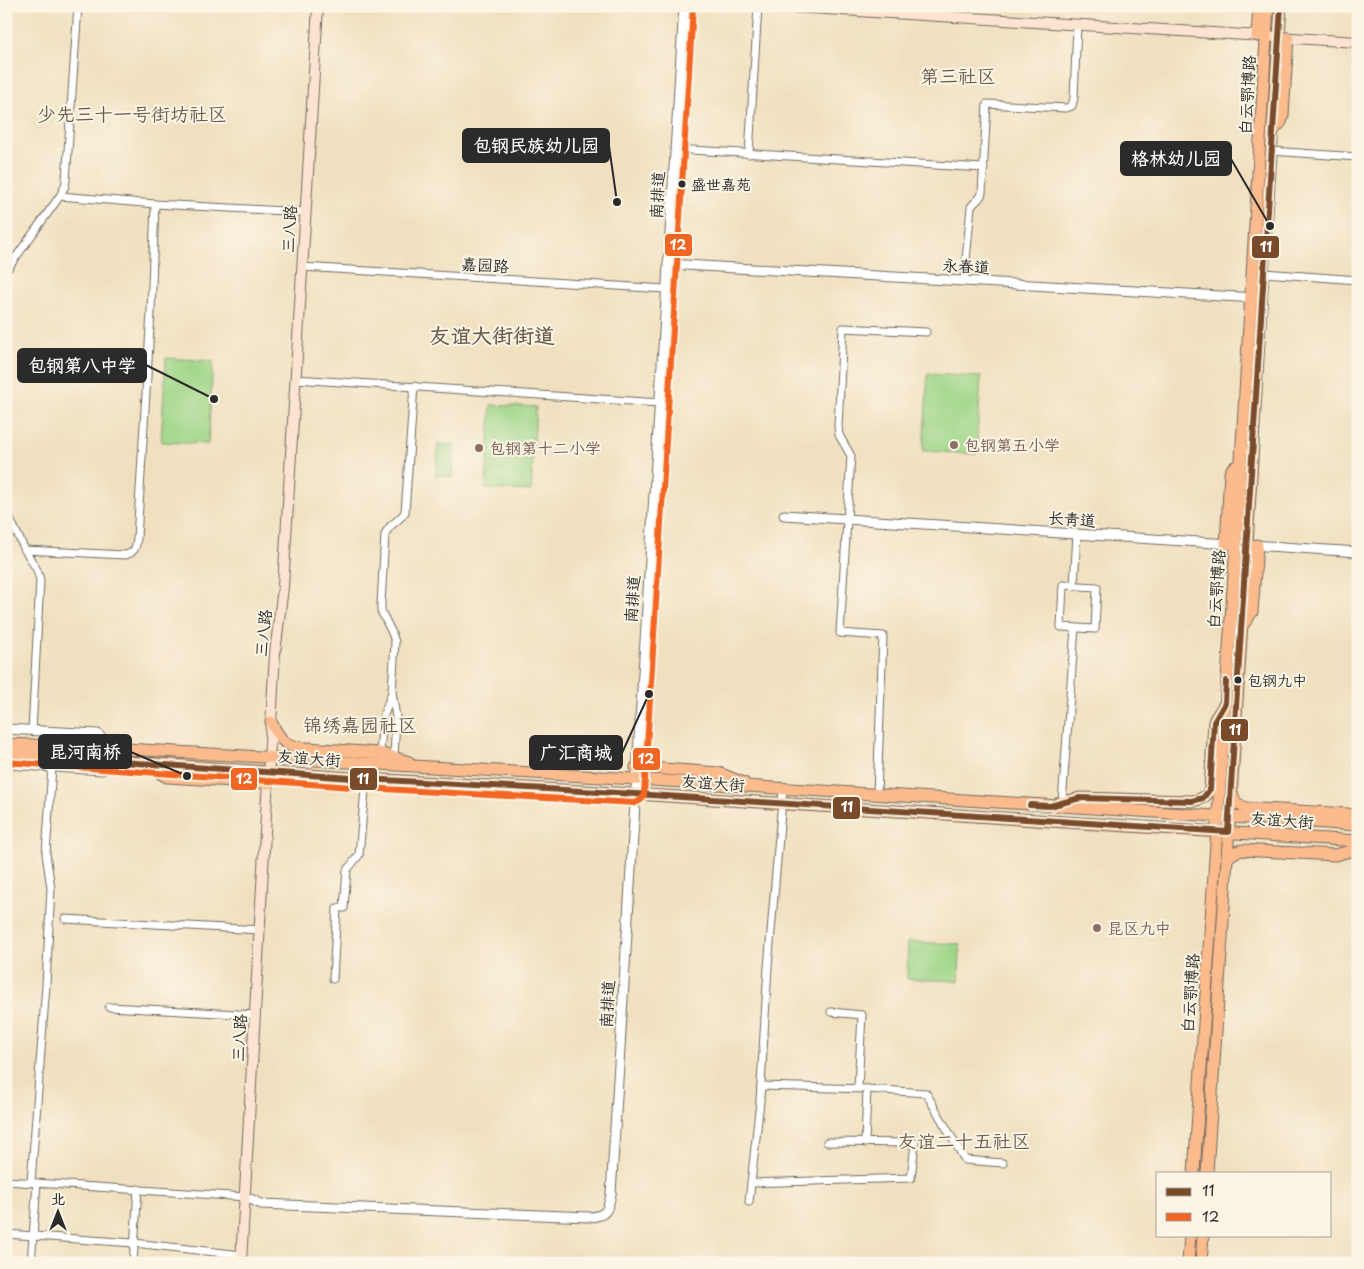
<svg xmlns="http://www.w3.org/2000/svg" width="1364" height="1269" font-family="'Playpen Sans','LXGW WenKai TC',sans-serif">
<rect width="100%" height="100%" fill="#fcf5e5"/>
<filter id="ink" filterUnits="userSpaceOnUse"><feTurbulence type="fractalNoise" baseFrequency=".02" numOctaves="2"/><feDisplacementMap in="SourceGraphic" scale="10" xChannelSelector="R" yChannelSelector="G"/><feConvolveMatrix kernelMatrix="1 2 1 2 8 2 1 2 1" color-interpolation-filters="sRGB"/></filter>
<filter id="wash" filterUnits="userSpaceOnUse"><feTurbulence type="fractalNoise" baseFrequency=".0096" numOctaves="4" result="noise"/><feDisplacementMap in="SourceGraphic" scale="20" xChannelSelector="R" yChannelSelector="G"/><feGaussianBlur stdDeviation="1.12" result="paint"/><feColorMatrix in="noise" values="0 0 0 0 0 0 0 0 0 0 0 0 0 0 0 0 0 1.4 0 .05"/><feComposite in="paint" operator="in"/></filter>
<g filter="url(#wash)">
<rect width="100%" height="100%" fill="#f1e0c0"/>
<g fill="#9dd587" stroke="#648059">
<path d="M166,358L213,361L208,444L161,442Z"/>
<path d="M928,374L981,377L976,454L923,451Z"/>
<path d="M491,405L536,407L531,491L486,489Z"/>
<path d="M438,444L454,445L452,477L436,475Z"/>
<path d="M908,942L960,944L959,981L907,979Z"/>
</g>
</g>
<g filter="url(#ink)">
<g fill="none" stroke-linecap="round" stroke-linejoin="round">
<defs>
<g id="minor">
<path d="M78,6L66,180L65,186L60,196L155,204L305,212"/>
<path d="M943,16L944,6"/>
<path d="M675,149L984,168"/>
<path d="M1271,151L1358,157"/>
<path d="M749,154L758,6"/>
<path d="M302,267L666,289"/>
<path d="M6,271L60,196"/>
<path d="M1263,273L1358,280"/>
<path d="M964,281L971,207C974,202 981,199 982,193L987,104L1066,108L1072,106L1074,98L1077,25"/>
<path d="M295,379L660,403"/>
<path d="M6,511L25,550L37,570L40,580L32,731"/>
<path d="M25,550L125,555C135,553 136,547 137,538L151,312L155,204"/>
<path d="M1063,585L1097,587L1095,629L1061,627Z"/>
<path d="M1074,585L1077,534"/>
<path d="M380,753L383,718L391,695"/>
<path d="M394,757L396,717L392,692L395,642L392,633L381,611V603L385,535C388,524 400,521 405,512L414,386"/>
<path d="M877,795L883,636L840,633L851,456L839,435L838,426L843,328L926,332"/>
<path d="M1062,803L1075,628"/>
<path d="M65,919L260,930"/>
<path d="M333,979L337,908H344L347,870L359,855L366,779"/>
<path d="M109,1007L256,1015"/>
<path d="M831,1012L862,1015L858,1088"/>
<path d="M761,1086L867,1089L926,1093L965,1160L1003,1163"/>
<path d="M865,1143L867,1089"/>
<path d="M6,1181L246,1197"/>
<path d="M31,1182L46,985L51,888L46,854L52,767"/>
<path d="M751,1183L911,1178L915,1143L827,1142"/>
<path d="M749,1202L760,1101L768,967L783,789"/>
<path d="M6,1234L134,1243L242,1255"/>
<path d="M31,1263L37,1183"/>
<path d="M133,1263L138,1189"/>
</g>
<g id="tertiary">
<path d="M668,264L1256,298"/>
<path d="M784,515L1230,544"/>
<path d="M1251,545L1358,552"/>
<path d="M6,729L98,734L110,748"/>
<path d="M6,764L102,770L122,762"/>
<path d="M246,1197L261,1204L589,1217C607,1216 608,1210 611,1194L684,6"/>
</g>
<g id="secondary">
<path d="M777,6L1358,42"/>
<path d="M241,1263L275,653L283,587L318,6"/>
</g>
<g id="primary">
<path d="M1257,36L1259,6"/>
<path d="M1272,132L1281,122L1283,115L1288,38"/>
<path d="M1226,544L1230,473L1232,469L1241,463"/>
<path d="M1242,626L1252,612L1257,545"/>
<path d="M271,722C277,732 281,743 293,747L379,753L409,762"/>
<path d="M6,744L110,748L635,779L1358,825"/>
<path d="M6,753L366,779L635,794L1358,841"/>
<path d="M144,764L167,777L268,783"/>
<path d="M636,767L719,773L744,783"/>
<path d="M1232,792L1235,802L1245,808L1348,814L1358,818"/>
<path d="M1059,803L1080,798L1192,801C1201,800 1207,797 1210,789L1214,722L1215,719L1224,705"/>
<path d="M1227,858L1235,852L1242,850L1335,855L1358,849"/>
<path d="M1194,1173L1236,544L1268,6"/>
<path d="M1207,1173L1247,545L1263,273L1281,6"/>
<path d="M1188,1263L1190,1235"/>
<path d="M1201,1263L1203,1235"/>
</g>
</defs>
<use href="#minor" stroke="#706a5f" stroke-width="9"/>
<use href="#tertiary" stroke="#706a5f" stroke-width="11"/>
<use href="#secondary" stroke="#706a5f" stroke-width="12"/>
<use href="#primary" stroke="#706a5f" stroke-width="13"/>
<use href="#minor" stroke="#fff" stroke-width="7"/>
<use href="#tertiary" stroke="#fff" stroke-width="9"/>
<use href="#secondary" stroke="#fde4d1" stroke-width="10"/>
<use href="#primary" stroke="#fbbb8d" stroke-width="11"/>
<defs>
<g id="bus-1">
<path d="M122,762L366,779L635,794L1228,832L1281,6"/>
<path d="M1030,805L1050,806L1080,798L1192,801L1203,798L1210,789L1214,722L1225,703L1226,681"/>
</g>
<path id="bus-2" d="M6,762L365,788L635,803L641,800L644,795L693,7"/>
</defs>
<use href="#bus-1" stroke="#fcf5e5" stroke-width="10"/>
<use href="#bus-2" stroke="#fcf5e5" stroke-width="10"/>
<use href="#bus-1" stroke="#7a4b2a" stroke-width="6"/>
<use href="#bus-2" stroke="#f26522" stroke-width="6"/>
</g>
</g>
<g fill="#2b2b2b" stroke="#fcf5e5" stroke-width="2">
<circle cx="682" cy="184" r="4.5"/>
<circle cx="1238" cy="680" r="4.5"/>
</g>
<g fill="#8d6e63" stroke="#fcf5e5" stroke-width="2">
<circle cx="954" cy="445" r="5"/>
<circle cx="479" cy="448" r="5"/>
<circle cx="1097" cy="928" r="5"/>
</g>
<g text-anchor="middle" stroke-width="4" stroke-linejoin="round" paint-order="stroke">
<g font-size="15" fill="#2b2b2b" stroke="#fcf5e5" text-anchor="start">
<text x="691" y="190">盛世嘉苑</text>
<text x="1247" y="686">包钢九中</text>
</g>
<g font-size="16" fill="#2b2b2b" stroke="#fcf5e5">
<text transform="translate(1247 95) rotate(-87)" y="6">白云鄂博路</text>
<text transform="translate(657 195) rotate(-87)" y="6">南排道</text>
<text transform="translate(289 229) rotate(-87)" y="6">三八路</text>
<text transform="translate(485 265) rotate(3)" y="6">嘉园路</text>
<text transform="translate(966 266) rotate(3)" y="6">永春道</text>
<text transform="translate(1072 519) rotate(4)" y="6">长青道</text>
<text transform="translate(1216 589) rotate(-86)" y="6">白云鄂博路</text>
<text transform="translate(632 599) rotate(-86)" y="6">南排道</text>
<text transform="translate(263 633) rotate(-84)" y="6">三八路</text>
<text transform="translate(309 758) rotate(4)" y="6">友谊大街</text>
<text transform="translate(713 783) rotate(4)" y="6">友谊大街</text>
<text transform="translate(1282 820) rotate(4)" y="6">友谊大街</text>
<text transform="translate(1190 993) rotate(-86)" y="6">白云鄂博路</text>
<text transform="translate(607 1004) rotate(-87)" y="6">南排道</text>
<text transform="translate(239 1038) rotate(-87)" y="6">三八路</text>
</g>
<g font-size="16" fill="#785e54" stroke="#fcf5e5" text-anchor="start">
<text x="964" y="451">包钢第五小学</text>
<text x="489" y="454">包钢第十二小学</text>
<text x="1107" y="934">昆区九中</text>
</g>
<g font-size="19" fill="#6d5c4e" stroke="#fcf5e5">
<text x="958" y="83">第三社区</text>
<text x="132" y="121">少先三十一号街坊社区</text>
<text x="360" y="732">锦绣嘉园社区</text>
<text x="964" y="1148">友谊二十五社区</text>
</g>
<g font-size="21" font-weight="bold" fill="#6d5c4e" stroke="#fcf5e5">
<text x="492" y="343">友谊大街街道</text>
</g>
</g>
<path fill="none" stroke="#2b2b2b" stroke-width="2" d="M617 202L609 146M1270 226L1231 159M214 399L146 365M187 776L131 752M649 694L622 753"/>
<g fill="#2b2b2b" stroke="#fcf5e5" stroke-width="2">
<circle cx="617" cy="202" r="5"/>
<circle cx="1270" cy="226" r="5"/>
<circle cx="214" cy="399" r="5"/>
<circle cx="187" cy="776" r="5"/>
<circle cx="649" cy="694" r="5"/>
</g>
<g fill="#2b2b2b" stroke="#2b2b2b" stroke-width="2">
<rect x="463" y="129" width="146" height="33" rx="5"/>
<rect x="1121" y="142" width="110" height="33" rx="5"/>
<rect x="18" y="349" width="128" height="33" rx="5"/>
<rect x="39" y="735" width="92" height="33" rx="5"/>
<rect x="530" y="736" width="92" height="33" rx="5"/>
</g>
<g font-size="18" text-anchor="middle" font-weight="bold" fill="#fff">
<text x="536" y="152">包钢民族幼儿园</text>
<text x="1176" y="165">格林幼儿园</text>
<text x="82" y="372">包钢第八中学</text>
<text x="85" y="758">昆河南桥</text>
<text x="576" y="759">广汇商城</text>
</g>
<g stroke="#fcf5e5" stroke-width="2">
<rect x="664" y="233" width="29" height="24" rx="5" fill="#f26522"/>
<rect x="1251" y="235" width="29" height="24" rx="5" fill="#7a4b2a"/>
<rect x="1220" y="718" width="29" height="24" rx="5" fill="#7a4b2a"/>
<rect x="632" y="747" width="29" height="24" rx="5" fill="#f26522"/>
<rect x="349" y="767" width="29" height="24" rx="5" fill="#7a4b2a"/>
<rect x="230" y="767" width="28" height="24" rx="5" fill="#f26522"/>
<rect x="832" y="796" width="29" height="24" rx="5" fill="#7a4b2a"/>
</g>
<g font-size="14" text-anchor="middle" font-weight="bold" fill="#fff">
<text x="678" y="250">12</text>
<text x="1266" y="252">11</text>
<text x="1235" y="735">11</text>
<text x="646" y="764">12</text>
<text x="363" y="784">11</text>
<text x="244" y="784">12</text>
<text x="847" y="812">11</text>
</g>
<rect width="1364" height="1269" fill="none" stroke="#fcf5e5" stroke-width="25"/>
<rect x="1156" y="1172" width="175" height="65" fill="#fcf5e5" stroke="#a8a49b"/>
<rect x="1166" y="1188" width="25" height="8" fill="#7a4b2a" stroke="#a8a49b"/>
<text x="1202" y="1196" font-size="15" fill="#2b2b2b">11</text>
<rect x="1166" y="1213" width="25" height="8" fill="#f26522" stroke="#a8a49b"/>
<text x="1202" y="1222" font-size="15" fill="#2b2b2b">12</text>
<g transform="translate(58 1212)" stroke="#fcf5e5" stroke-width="4" paint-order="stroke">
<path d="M0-4L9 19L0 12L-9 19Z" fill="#2b2b2b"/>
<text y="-8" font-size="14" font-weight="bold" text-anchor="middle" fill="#2b2b2b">北</text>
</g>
</svg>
